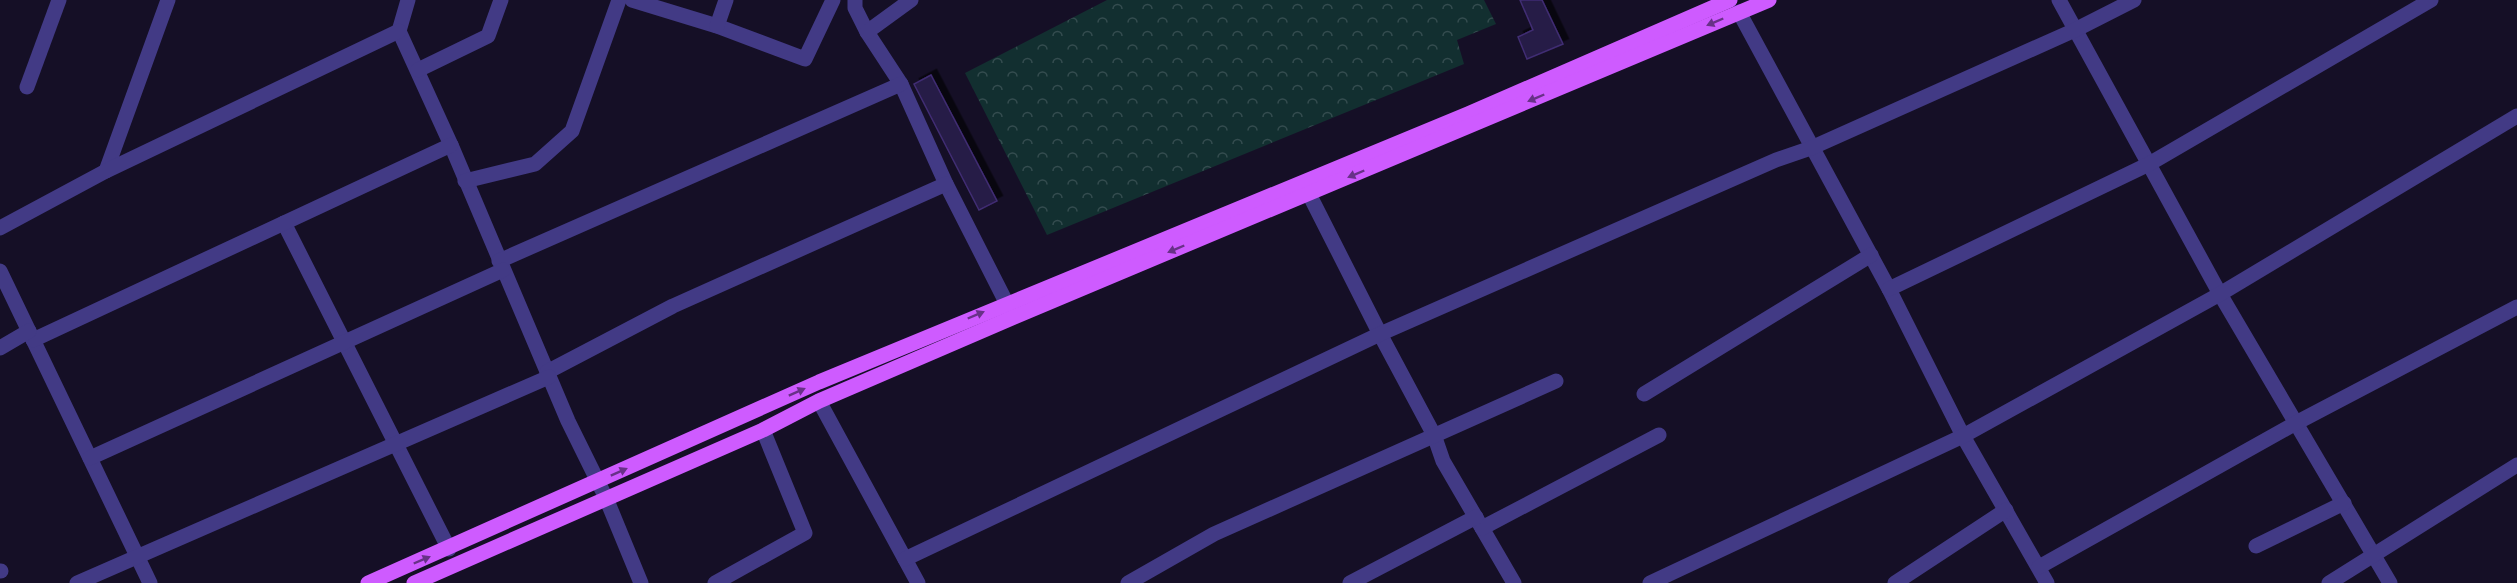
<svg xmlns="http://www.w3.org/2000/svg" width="2517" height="583" font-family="'Roboto Condensed',sans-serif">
<defs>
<pattern id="park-crowns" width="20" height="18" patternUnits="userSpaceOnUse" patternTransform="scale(1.5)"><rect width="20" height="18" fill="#122f30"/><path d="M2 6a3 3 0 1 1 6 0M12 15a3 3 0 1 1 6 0" fill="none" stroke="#344c4f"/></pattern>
<filter id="shadow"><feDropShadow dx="5.5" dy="-5.5" stdDeviation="0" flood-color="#0009"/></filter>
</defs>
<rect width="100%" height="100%" fill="#150f26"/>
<path fill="url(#park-crowns)" d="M1107,0H1484L1496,24L1457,40L1464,64L1047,235L965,73Z"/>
<g fill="#271b47" stroke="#402d73" stroke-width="1.5" filter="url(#shadow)">
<path d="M1520,0H1542L1563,44L1527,59L1518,37L1533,30Z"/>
<path d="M931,75L997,201L979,210L914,84Z"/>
</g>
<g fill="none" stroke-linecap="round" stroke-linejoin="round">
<g stroke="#423a85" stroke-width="15">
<path d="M408,0L399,31L451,145L568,421L606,498L641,583"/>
<path d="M632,0L717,26L805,59L833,0"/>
<path d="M855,0V8L867,32L901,84L946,184L1006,302"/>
<path d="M2059,0L2220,294L2390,583"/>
<path d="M1739,12L1889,289L1963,436L2047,583"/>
<path d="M717,26L726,0"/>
<path d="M867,32L911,0"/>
<path d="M418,70L488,36L501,0"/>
<path d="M27,87L59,0"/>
<path d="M106,171L168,0"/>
<path d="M465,181L535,164L572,131L619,0"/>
<path d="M1309,194L1380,334L1434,435L1443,461L1514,583"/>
<path d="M284,223L449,549"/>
<path d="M0,228L106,171L399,31"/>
<path d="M499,261L901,84"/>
<path d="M0,271L150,583"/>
<path d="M1889,289L2149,164L2431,0"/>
<path d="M33,340L451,145"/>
<path d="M0,348L29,331"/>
<path d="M547,372L673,306L946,184"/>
<path d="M1644,394L1871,255"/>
<path d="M819,401L918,583"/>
<path d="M90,458L503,270"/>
<path d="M1482,528L1659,435"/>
<path d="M2256,546L2344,503"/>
<path d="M905,559L1380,334L1776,160L1811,148L2075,30L2134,0"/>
<path d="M2039,567L2296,423L2517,307"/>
<path d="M0,571H1"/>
<path d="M77,583L549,377"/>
<path d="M715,583L805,533L763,430"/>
<path d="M1128,583L1214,534L1556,381"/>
<path d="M1350,583L1476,517"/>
<path d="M1650,583L1963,436L2220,294L2517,116"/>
<path d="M1895,583L2006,510"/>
<path d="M2329,583L2517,465"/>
</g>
<g stroke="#ce5bff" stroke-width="15">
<path d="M368,583L819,382L1468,114L1730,0"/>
<path d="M414,583L763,430L819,401L1014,317L1769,0"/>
</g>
</g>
<defs><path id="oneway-solid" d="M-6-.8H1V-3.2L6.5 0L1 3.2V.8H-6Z" transform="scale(1.5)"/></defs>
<g fill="#683188">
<use href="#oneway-solid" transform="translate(1715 22) rotate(157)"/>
<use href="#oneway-solid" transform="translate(1536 98) rotate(157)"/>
<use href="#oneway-solid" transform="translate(1356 174) rotate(157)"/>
<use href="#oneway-solid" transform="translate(1176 249) rotate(157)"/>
<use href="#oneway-solid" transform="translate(976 315) rotate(-23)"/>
<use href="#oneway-solid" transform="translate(797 392) rotate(-24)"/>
<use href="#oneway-solid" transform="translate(619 472) rotate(-24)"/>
<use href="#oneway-solid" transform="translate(422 560) rotate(-23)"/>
</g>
</svg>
